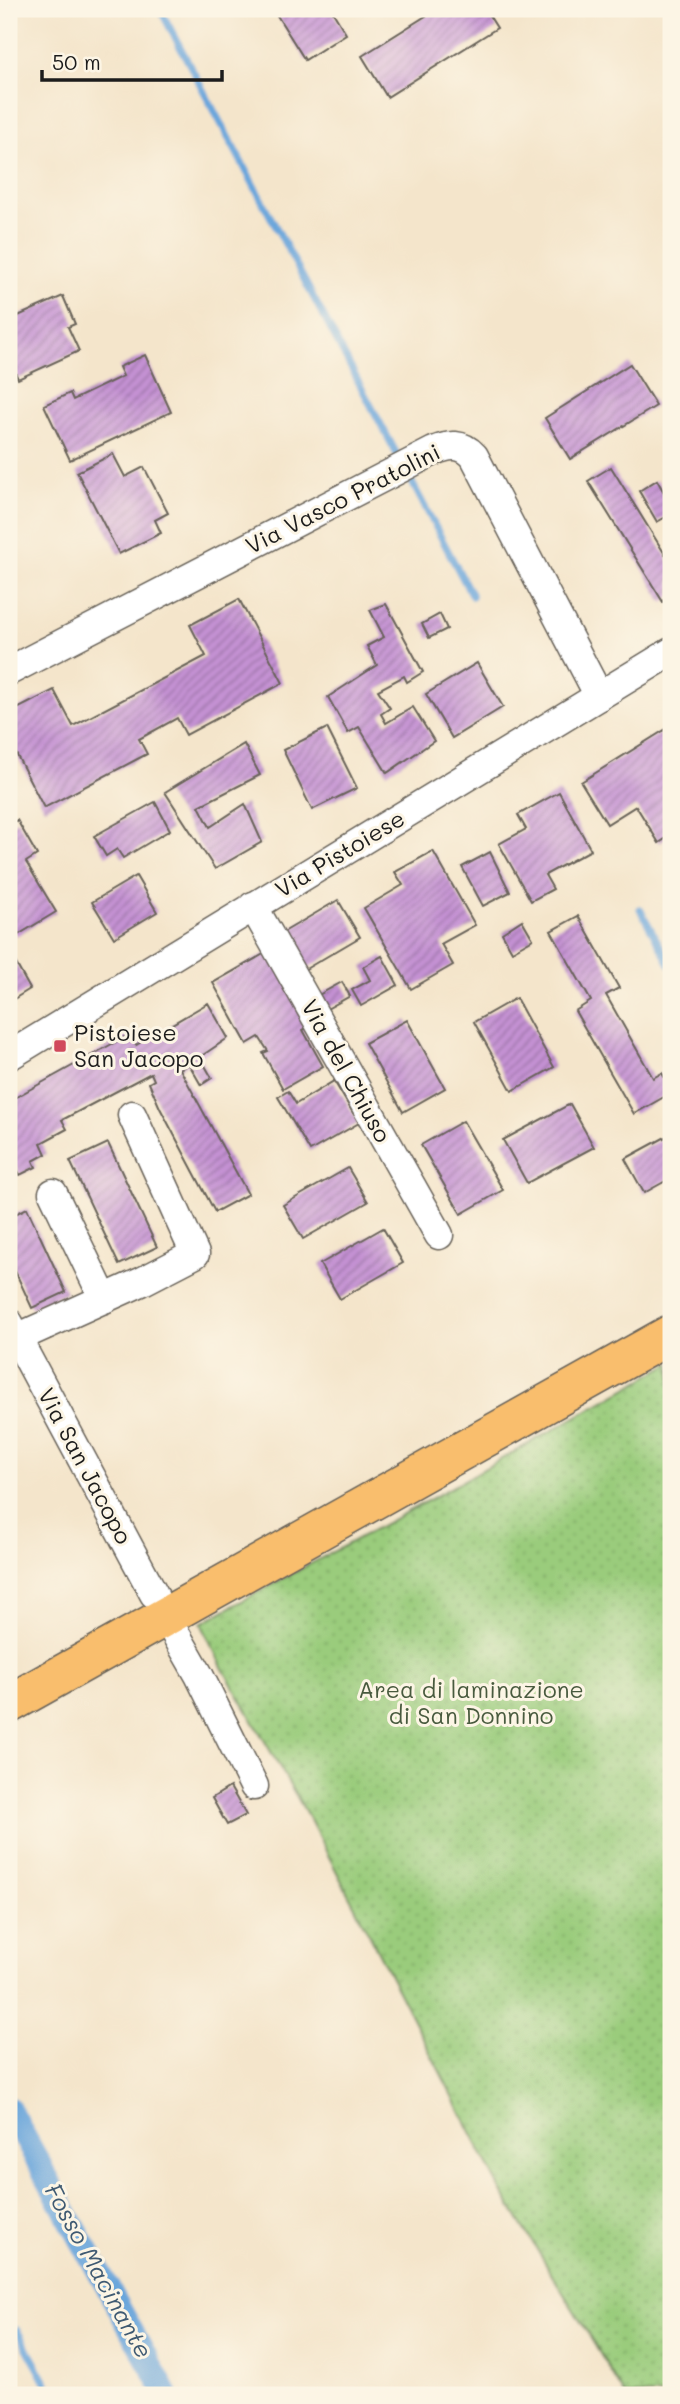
<svg xmlns="http://www.w3.org/2000/svg" width="680" height="2404" font-family="Mali,sans-serif">
<defs>
<pattern id="park-dots" width="8" height="8" patternUnits="userSpaceOnUse" patternTransform="scale(1.75)"><rect width="8" height="8" fill="#9acc7c"/><path d="M2 2h.1M6 6h.1" fill="none" stroke="#84af6b" stroke-width="1.8" stroke-linecap="round"/></pattern>
<pattern id="building-hatch" width="6" height="6" patternUnits="userSpaceOnUse" patternTransform="scale(1.75)"><rect width="6" height="6" fill="#c491d3"/><path d="M-1 1l2-2M0 6l6-6M5 7l2-2" fill="none" stroke="#9e76aa"/></pattern>
</defs>
<rect width="100%" height="100%" fill="#fcf5e5"/>
<filter id="ink" filterUnits="userSpaceOnUse"><feTurbulence type="fractalNoise" baseFrequency=".0143" numOctaves="2"/><feDisplacementMap in="SourceGraphic" scale="14" xChannelSelector="R" yChannelSelector="G"/><feConvolveMatrix kernelMatrix="1 2 1 2 8 2 1 2 1" color-interpolation-filters="sRGB"/></filter>
<filter id="wash" filterUnits="userSpaceOnUse"><feTurbulence type="fractalNoise" baseFrequency=".00686" numOctaves="4" result="noise"/><feDisplacementMap in="SourceGraphic" scale="28" xChannelSelector="R" yChannelSelector="G"/><feGaussianBlur stdDeviation="1.57" result="paint"/><feColorMatrix in="noise" values="0 0 0 0 0 0 0 0 0 0 0 0 0 0 0 0 0 1.4 0 .05"/><feComposite in="paint" operator="in"/></filter>
<g filter="url(#wash)">
<rect width="100%" height="100%" fill="#f4e5cb"/>
<path fill="url(#park-dots)" stroke="#5b744c" stroke-width="2" d="M671,1363V2395H625L501,2190L308,1816L222,1667L201,1623L429,1500Z"/>
<g fill="none" stroke-linecap="round" stroke-linejoin="round">
<g stroke="#6aa6db" stroke-width="7">
<path d="M160,9L401,462"/>
<path d="M407,473L472,596"/>
<path d="M640,909L671,966"/>
<path d="M17,2330L53,2395"/>
</g>
<path stroke="#6aa6db" stroke-width="24" d="M9,2109L167,2395"/>
</g>
<g id="blocks">
<g fill="url(#building-hatch)">
<path d="M273,9H331L346,34L305,60Z"/>
<path d="M437,9H485L497,28L387,97L362,56Z"/>
<path d="M63,296L75,324L68,327L79,351L18,379L9,358V320Z"/>
<path d="M145,355L171,412L70,460L44,405L70,393L73,400L123,376L119,367Z"/>
<path d="M630,364L656,406L570,459L545,418Z"/>
<path d="M113,454L125,477L144,467L168,513L155,520L161,533L119,554L77,472Z"/>
<path d="M611,467L671,564V596L663,602L588,481Z"/>
<path d="M657,480L671,505V514L657,522L639,491Z"/>
<path d="M239,599L283,683L186,735L177,718L139,739L147,754L44,808L9,740V713L54,690L73,726L206,656L190,625Z"/>
<path d="M386,604L423,672L407,682L404,676L378,690L390,708L381,714L386,723L413,707L434,741L387,773L359,727L348,733L328,697L377,665L367,646L384,637L370,610Z"/>
<path d="M440,614L447,629L429,638L422,624Z"/>
<path d="M477,663L503,707L452,738L426,694Z"/>
<path d="M671,726V835L659,843L636,806L607,824L581,782Z"/>
<path d="M327,728L357,788L312,810L283,750Z"/>
<path d="M244,744L260,775L199,806L210,827L245,804L262,842L215,869L165,792Z"/>
<path d="M559,792L591,850L545,875L553,889L531,901L499,844L526,829L518,815Z"/>
<path d="M155,802L170,830L123,858L117,849L106,856L94,836Z"/>
<path d="M17,820L37,855L26,862L56,912L16,936L9,923V825Z"/>
<path d="M433,851L475,925L441,944L453,965L411,989L364,908L403,885L395,872Z"/>
<path d="M490,852L510,892L483,906L462,867Z"/>
<path d="M136,876L157,912L114,938L92,902Z"/>
<path d="M338,900L360,937L304,970L282,933Z"/>
<path d="M578,916L619,988L606,995L653,1078L662,1073L671,1089V1093L634,1114L575,1011L591,1001L551,931Z"/>
<path d="M522,920L533,939L512,951L502,933Z"/>
<path d="M274,948L317,1023L303,1030L323,1066L283,1089L263,1053L268,1051L259,1037L247,1044L213,983Z"/>
<path d="M9,951L30,989L9,1002Z"/>
<path d="M382,956L398,985L361,1006L352,990L370,980L363,967Z"/>
<path d="M342,982L350,996L325,1010L317,996Z"/>
<path d="M516,998L554,1067L512,1091L474,1022Z"/>
<path d="M208,1003L228,1038L200,1057L212,1078L201,1085L189,1064L180,1069L248,1194L215,1212L160,1108L149,1083L154,1080L151,1073L62,1120L67,1129L41,1143L46,1154L33,1161L36,1167L20,1175L16,1167L9,1171V1101L130,1034L136,1045Z"/>
<path d="M407,1020L445,1088L403,1112L365,1043Z"/>
<path d="M334,1081L359,1123L310,1151L278,1097L288,1091L296,1104Z"/>
<path d="M570,1104L594,1147L527,1183L503,1140Z"/>
<path d="M463,1121L503,1190L461,1214L421,1145Z"/>
<path d="M671,1134V1178L644,1193L625,1159Z"/>
<path d="M108,1143L157,1247L119,1265L70,1161Z"/>
<path d="M348,1168L368,1202L303,1239L283,1205Z"/>
<path d="M27,1208L66,1292L32,1308L9,1258V1217Z"/>
<path d="M383,1228L403,1263L340,1299L320,1264Z"/>
<path d="M230,1787L246,1815L227,1825L212,1798Z"/>
</g>
</g>
</g>
<g filter="url(#ink)">
<use href="#blocks" fill-opacity="0" stroke="#686259" stroke-width="2"/>
<g fill="none" stroke-linecap="round" stroke-linejoin="round">
<defs>
<g id="minor">
<path d="M9,671L434,451C450,444 462,443 474,456L599,696"/>
<path d="M253,906L439,1235"/>
<path d="M9,1056L671,652"/>
<path d="M53,1193L104,1299"/>
<path d="M9,1323L154,1594"/>
<path d="M17,1338L141,1282L195,1254L132,1115"/>
<path d="M175,1633L199,1675L254,1786"/>
</g>
<path id="primary" d="M9,1704L671,1334"/>
</defs>
<use href="#minor" stroke="#686259" stroke-width="31"/>
<use href="#primary" stroke="#686259" stroke-width="41"/>
<use href="#minor" stroke="#fff" stroke-width="28"/>
<use href="#primary" stroke="#f9be6d" stroke-width="38"/>
</g>
</g>
<rect fill="#d1495b" stroke="#fcf5e5" stroke-width="2.5" x="53" y="1039" width="14" height="14" rx="3.5"/>
<g text-anchor="middle" stroke-width="6" stroke-linejoin="round" paint-order="stroke">
<g font-size="23" fill="#1c1c1c" stroke="#fcf5e5">
<text transform="translate(343 499) rotate(-27)" y="8">Via Vasco Pratolini</text>
<text transform="translate(340 854) rotate(-31)" y="8">Via Pistoiese</text>
<text transform="translate(346 1071) rotate(61)" y="8">Via del Chiuso</text>
<text transform="translate(85 1466) rotate(62)" y="8">Via San Jacopo</text>
</g>
<g font-size="23" fill="#1c1c1c" stroke="#fcf5e5" text-anchor="start">
<text x="74" y="1041">Pistoiese<tspan x="74" dy="26">San Jacopo</tspan></text>
</g>
<g font-size="23" fill="#485a3e" stroke="#fcf5e5">
<text x="471" y="1698">Area di laminazione<tspan x="471" dy="26">di San Donnino</tspan></text>
</g>
<g font-size="24" font-style="italic" fill="#3f5a72" stroke="#fcf5e5">
<text transform="translate(98 2271) rotate(61)" y="8">Fosso Macinante</text>
</g>
</g>
<rect width="680" height="2404" fill="none" stroke="#fcf5e5" stroke-width="35"/>
<path d="M42 70v10h180v-10" fill="none" stroke="#1c1c1c" stroke-width="3.5"/>
<text x="52" y="70" font-size="21" fill="#1c1c1c" stroke="#fcf5e5" stroke-width="5" paint-order="stroke">50 m</text>
</svg>
